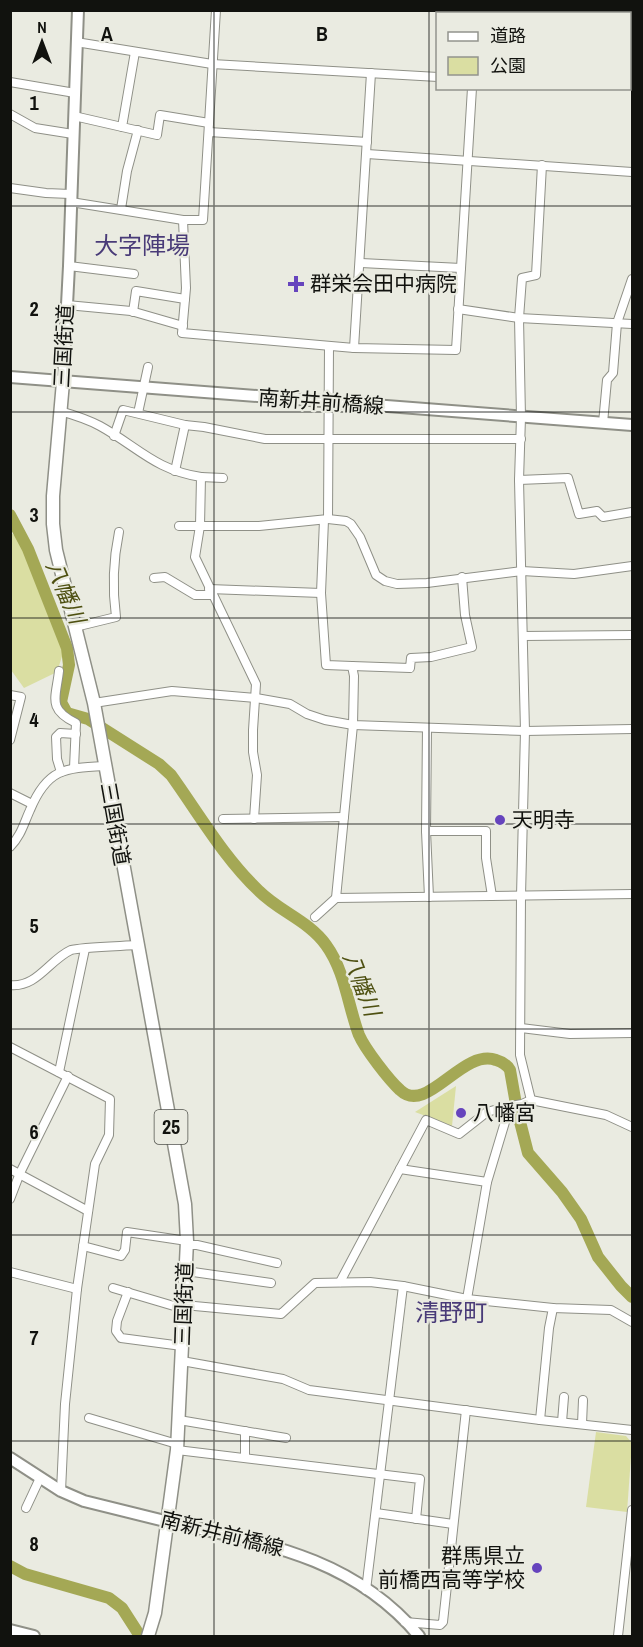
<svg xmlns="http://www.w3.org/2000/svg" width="643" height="1647" font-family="'Archivo Narrow','Noto Sans JP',sans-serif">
<rect width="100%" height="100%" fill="#eaebe1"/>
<g fill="#dadea2">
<path d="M10,532C31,545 33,577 42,599C48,612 59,626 68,638L57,672L24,688L11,670Z"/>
<path d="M456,1086L452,1126L415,1112Z"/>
<path d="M596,1432L626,1436L632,1443L627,1512L586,1507Z"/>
</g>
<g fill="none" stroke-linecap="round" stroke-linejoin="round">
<g stroke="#a4a855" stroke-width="12">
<path d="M10,515L28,549L67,648L69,665L61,702L67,713L88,719L159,764L171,775C199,814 224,858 259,891C280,912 309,921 326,945C345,971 348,1006 359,1035C365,1049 389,1080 400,1090C427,1116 462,1048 496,1060C503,1062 507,1065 510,1070L517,1110L528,1153L562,1192L581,1219L598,1257L621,1286L632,1297"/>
<path d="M10,1566L25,1574L109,1598L122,1608L140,1636"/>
</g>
<defs>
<g id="street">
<path d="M476,14L477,10"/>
<path d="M76,42L212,64L438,77"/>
<path d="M135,52L122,127L157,135L160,115L209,123"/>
<path d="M10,82L75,93"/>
<path d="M10,114L35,128L73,134"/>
<path d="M74,116L122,127"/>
<path d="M209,132L367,142"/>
<path d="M367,154L632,172"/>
<path d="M10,188L46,193L70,194"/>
<path d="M71,202L183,220H203L216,10"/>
<path d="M121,209L127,171L138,130"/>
<path d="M183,220L186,288L182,333L354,348L456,350L472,88"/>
<path d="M361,263L461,268"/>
<path d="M69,266L134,274"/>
<path d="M67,305L131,311L183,326"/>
<path d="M458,309L519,318L632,324"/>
<path d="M133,312L136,291L185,299"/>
<path d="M354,348L371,73"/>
<path d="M60,411C74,415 87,419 100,426C138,447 155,470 201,477L200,526L195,557L256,684L253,730V752L257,775L254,819"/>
<path d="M138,413L148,367"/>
<path d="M603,423L607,380L613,373L617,323L632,279"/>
<path d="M114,436L123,410L185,425L204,427L265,439H521"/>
<path d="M175,471L185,425"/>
<path d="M201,477L223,478"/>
<path d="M519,480L568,478L579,514L597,511L603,517L632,512"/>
<path d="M328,519L346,521L351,524L360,537L376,575L385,581L397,584L427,583L522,571L574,574L632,566"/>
<path d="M324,520L321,593L326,665L352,666L354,676L353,725L336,898L632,894"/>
<path d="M179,526H259L328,519L329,346"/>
<path d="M154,578L165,577L195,595H213"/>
<path d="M209,589L321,593"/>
<path d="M75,627L116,617C112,587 113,561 119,532"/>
<path d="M523,636L632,635"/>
<path d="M352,666L410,668L411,658L431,657L472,647L465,615L462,577"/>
<path d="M59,671C56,698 47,709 76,723L74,768"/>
<path d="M10,695L21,697L10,740"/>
<path d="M94,703L172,691L256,698L290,704L307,714L325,720L353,725L525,731L632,729"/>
<path d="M427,728L426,831L429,897"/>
<path d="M61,772L57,759L56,737L60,733L76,734"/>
<path d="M10,793L32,804"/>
<path d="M223,819L344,817"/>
<path d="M426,831H486V858L492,896"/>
<path d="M10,847C21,836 24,823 30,810C47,769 64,768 104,766"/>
<path d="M315,917L336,898"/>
<path d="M10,985C37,988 49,960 71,950C80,947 124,946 137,945"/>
<path d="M521,1028L570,1034L632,1033"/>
<path d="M10,1047L110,1099L109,1135L95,1164L77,1289L65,1404L61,1491"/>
<path d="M59,1072L85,949"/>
<path d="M531,1100L520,1055L521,896L525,731L519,480L521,417L519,318L522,278L536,275L542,165"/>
<path d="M10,1169L88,1211"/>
<path d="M400,1169L487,1182"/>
<path d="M10,1199L20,1173L68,1076"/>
<path d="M186,1245H197L277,1263"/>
<path d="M83,1246L121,1256L125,1250L127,1232L187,1241"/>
<path d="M186,1271L271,1283"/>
<path d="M10,1272L77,1289"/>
<path d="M340,1282L426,1120L459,1134L487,1112L505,1107"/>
<path d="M113,1288L184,1309"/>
<path d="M128,1292L117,1321L116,1331L121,1338L182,1346"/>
<path d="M467,1299L487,1182L505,1122V1107L522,1104L531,1100L606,1115L632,1127"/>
<path d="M184,1305L281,1314L315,1283L370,1282L403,1286L467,1299L553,1308L611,1310L632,1322"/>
<path d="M182,1361L283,1379L309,1390L540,1420L632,1430"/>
<path d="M89,1418L177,1444"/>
<path d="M179,1420L286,1438"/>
<path d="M540,1420L549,1328L553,1308"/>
<path d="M562,1422L564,1397"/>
<path d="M582,1424L583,1400"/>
<path d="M177,1450L420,1479L416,1519"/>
<path d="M245,1457V1431"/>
<path d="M26,1508L40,1478"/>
<path d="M376,1513L453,1524"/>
<path d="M366,1590L403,1286"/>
<path d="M405,1622L440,1625L443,1622L466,1410"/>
<path d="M618,1636L632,1510"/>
</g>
<g id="secondary">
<path d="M10,377L632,425"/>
<path d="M63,382L69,266L78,10"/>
<path d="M10,1458L61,1491L84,1501C112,1508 140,1515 169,1522C263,1543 353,1557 419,1636"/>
<path d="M10,1630L34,1636"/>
</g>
<path id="primary" d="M63,382L53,496V524L56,550L94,703L185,1204L187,1241L177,1450L155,1613L148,1636"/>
</defs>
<use href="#street" stroke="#8f9087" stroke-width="10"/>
<use href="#secondary" stroke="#8f9087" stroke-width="14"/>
<use href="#primary" stroke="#8f9087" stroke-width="15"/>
<use href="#street" stroke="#fff" stroke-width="8"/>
<use href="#secondary" stroke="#fff" stroke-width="10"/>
<use href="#primary" stroke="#fff" stroke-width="12"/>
</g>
<path fill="none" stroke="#11120e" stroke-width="1.5" stroke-opacity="0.55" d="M214,10V1636M429,10V1636M10,206H632M10,412H632M10,618H632M10,824H632M10,1029H632M10,1235H632M10,1441H632"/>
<g fill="#6644bd" stroke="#eaebe1" stroke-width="2">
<path d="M293 275h6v6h6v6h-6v6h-6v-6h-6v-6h6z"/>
<circle cx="500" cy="820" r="6"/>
<circle cx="461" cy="1113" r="6"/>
<circle cx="537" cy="1568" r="6"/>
</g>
<g text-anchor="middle" stroke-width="4.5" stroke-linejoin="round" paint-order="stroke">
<rect fill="#eaebe1" stroke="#52534d" stroke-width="1.5" x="154.5" y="1110" width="33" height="34" rx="4.5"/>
<g font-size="20" font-weight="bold" fill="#11120e">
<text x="171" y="1134">25</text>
</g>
<g font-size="21" fill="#11120e" stroke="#eaebe1" text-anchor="start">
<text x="310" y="291">群栄会田中病院</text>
<text x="512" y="827">天明寺</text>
<text x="473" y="1120">八幡宮</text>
<text x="525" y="1563" text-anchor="end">群馬県立<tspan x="525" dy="24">前橋西高等学校</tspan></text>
</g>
<g font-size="21" fill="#11120e" stroke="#eaebe1">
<text transform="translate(64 346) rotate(-87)" y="7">三国街道</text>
<text transform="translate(321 402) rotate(4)" y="7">南新井前橋線</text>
<text transform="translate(115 824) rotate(80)" y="7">三国街道</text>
<text transform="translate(184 1304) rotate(-88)" y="7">三国街道</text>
<text transform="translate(222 1534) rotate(14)" y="7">南新井前橋線</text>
</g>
<g font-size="22" font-style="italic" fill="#4e5011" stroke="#eaebe1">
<text transform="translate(66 592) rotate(67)" y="8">八幡川</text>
<text transform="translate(362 984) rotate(69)" y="8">八幡川</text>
</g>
<g font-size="24" fill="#493b78" stroke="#eaebe1">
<text x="142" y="254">大字陣場</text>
<text x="451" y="1321">清野町</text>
</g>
</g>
<g font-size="20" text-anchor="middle" font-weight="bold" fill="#11120e" stroke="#eaebe1" stroke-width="4.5" stroke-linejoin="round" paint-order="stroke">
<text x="107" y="41">A</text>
<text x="322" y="41">B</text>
<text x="34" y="110">1</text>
<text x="34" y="316">2</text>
<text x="34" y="522">3</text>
<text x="34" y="727">4</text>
<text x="34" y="933">5</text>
<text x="34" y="1139">6</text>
<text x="34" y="1345">7</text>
<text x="34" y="1551">8</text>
</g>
<rect width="643" height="1647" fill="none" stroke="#11120e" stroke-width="24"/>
<rect x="436" y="12" width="195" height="78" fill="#eaebe1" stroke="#93948d" stroke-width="1.5"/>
<rect x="448" y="32" width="30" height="9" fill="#ffffff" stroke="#93948d" stroke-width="1.5"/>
<text x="490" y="42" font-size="18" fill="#11120e">道路</text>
<rect x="448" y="57" width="30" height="18" fill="#dadea2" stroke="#93948d" stroke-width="1.5"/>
<text x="490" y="72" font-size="18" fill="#11120e">公園</text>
<g transform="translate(42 42)" stroke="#eaebe1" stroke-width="4.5" paint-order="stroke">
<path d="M0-4.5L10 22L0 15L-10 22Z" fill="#11120e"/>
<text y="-9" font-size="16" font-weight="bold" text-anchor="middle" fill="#11120e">N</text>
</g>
</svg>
